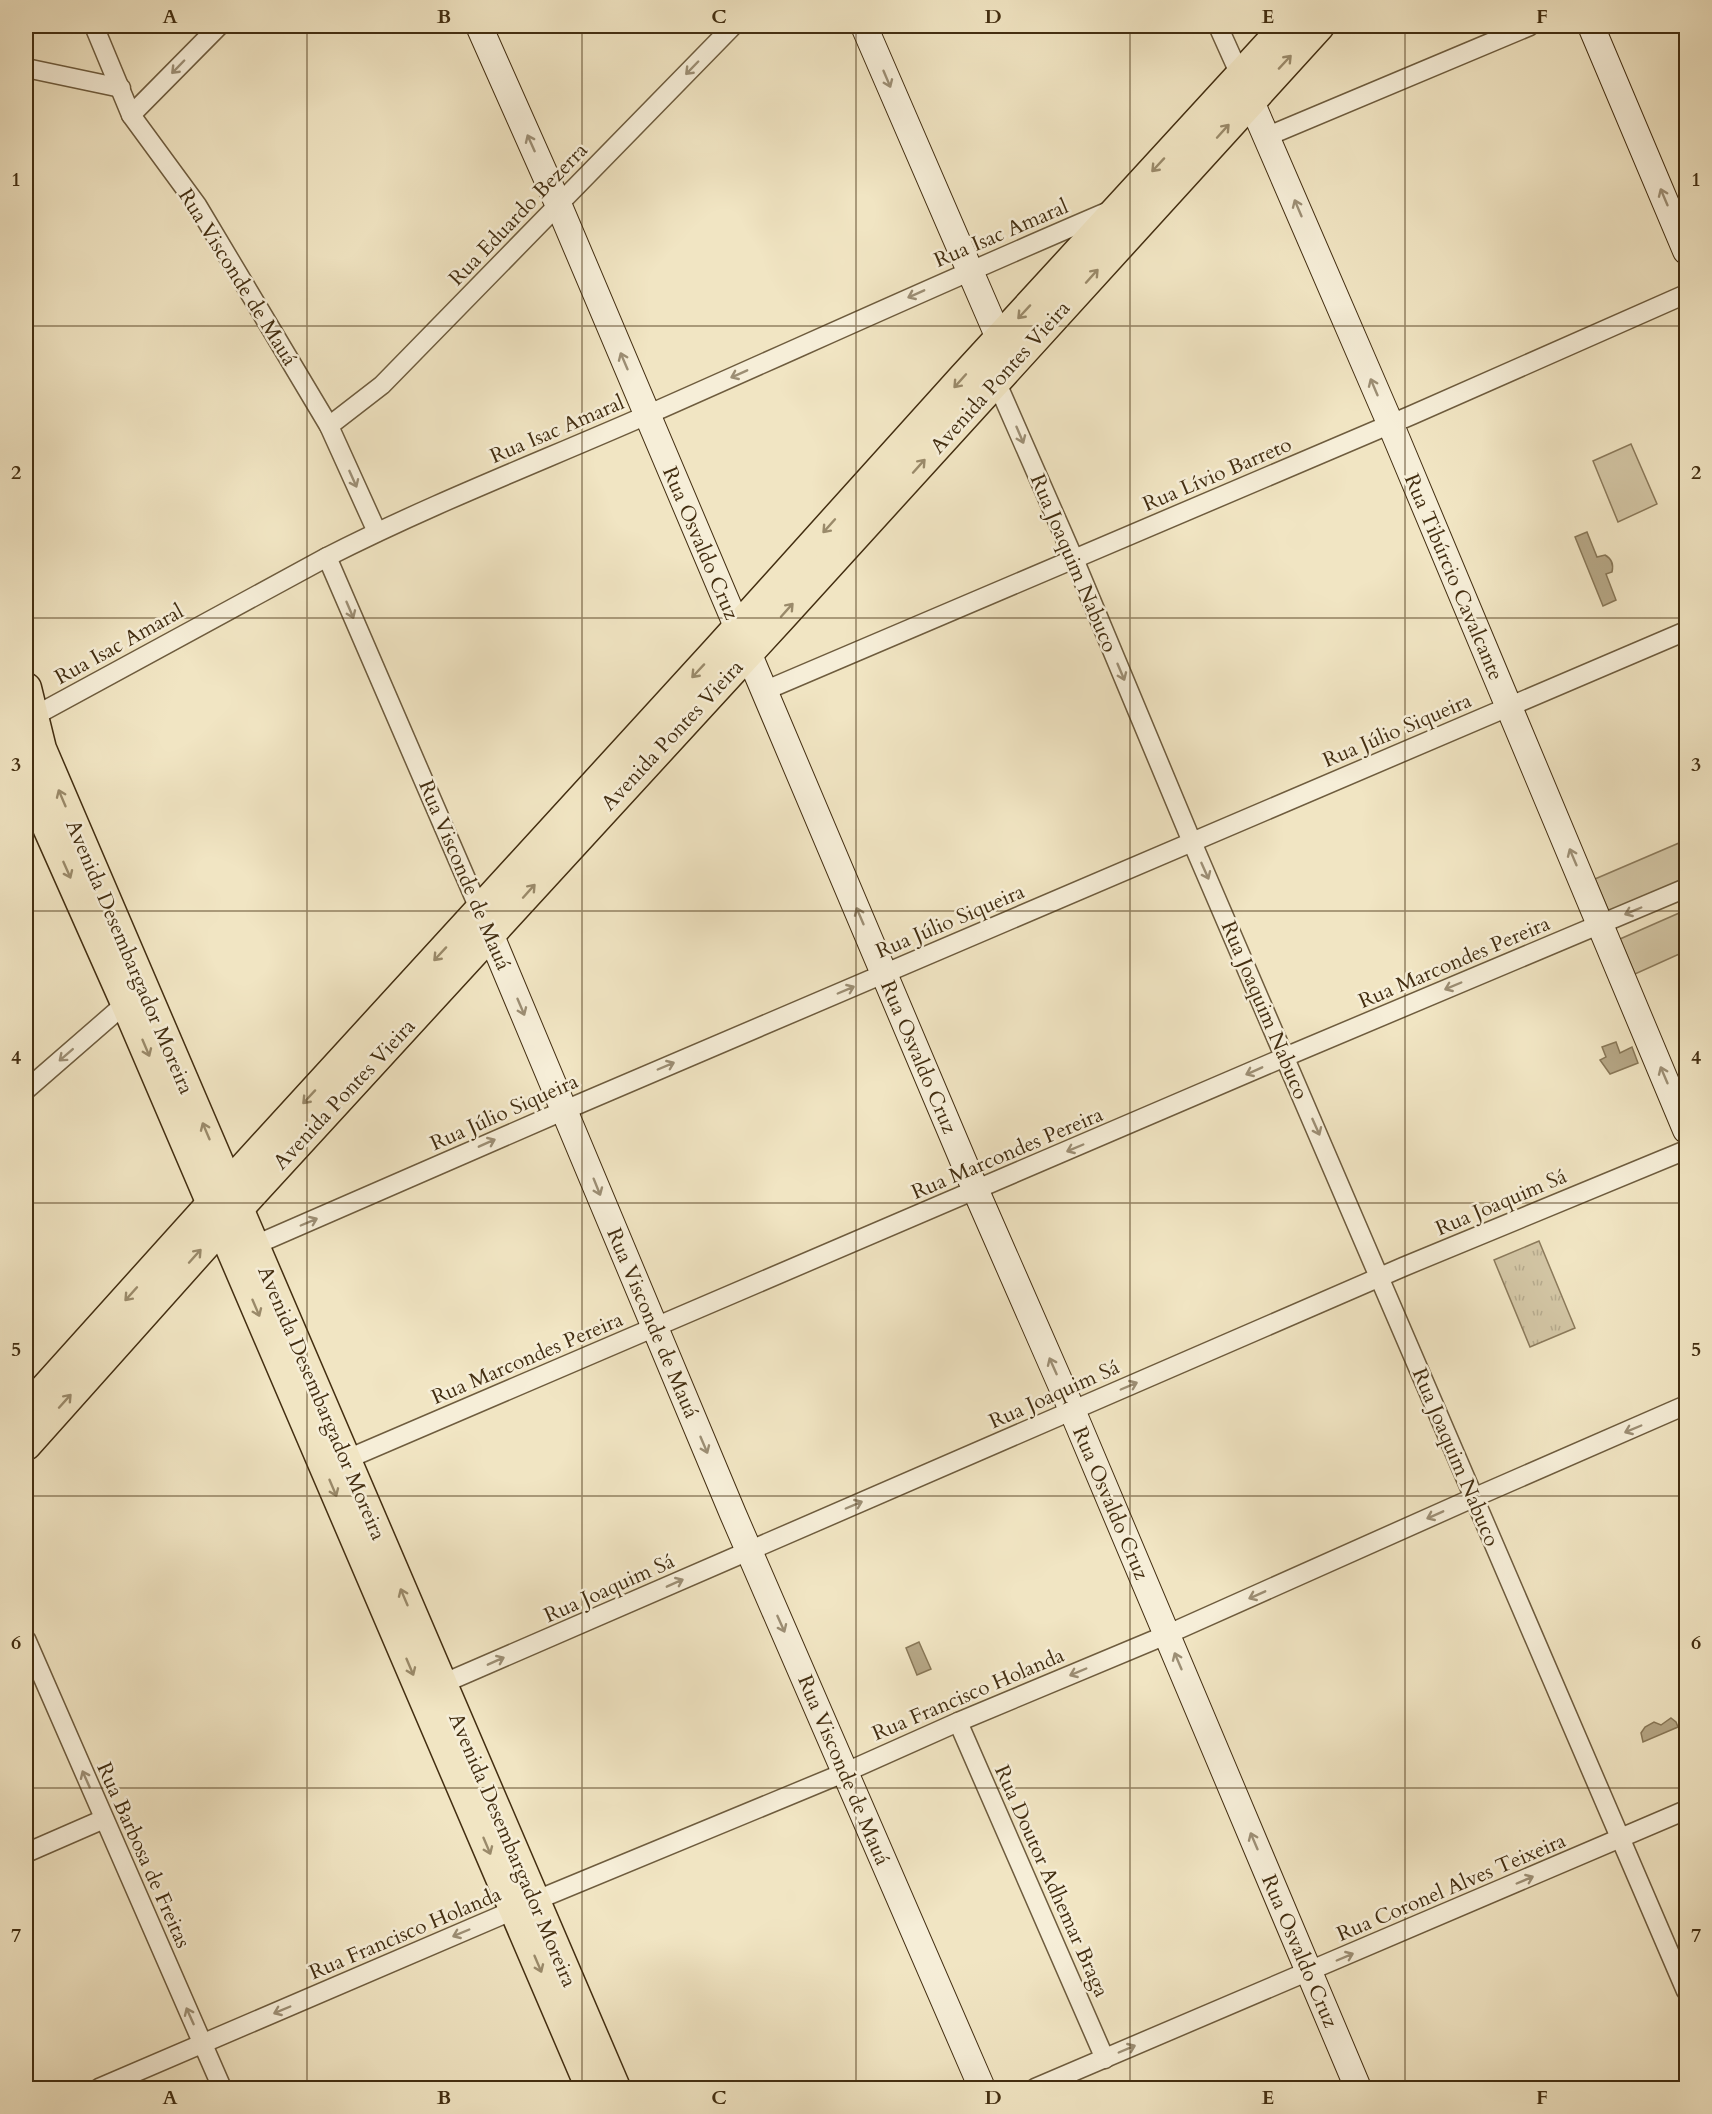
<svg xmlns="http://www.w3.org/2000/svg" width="1712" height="2114" font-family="Cardo,serif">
<defs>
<pattern id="grass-tufts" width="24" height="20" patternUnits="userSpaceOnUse" patternTransform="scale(1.5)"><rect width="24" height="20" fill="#d3c6a5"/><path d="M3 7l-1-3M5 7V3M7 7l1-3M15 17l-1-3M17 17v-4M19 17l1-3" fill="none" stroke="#b6aa8d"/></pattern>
</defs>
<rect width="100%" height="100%" fill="#f1e5c3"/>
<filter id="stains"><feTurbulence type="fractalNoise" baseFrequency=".00333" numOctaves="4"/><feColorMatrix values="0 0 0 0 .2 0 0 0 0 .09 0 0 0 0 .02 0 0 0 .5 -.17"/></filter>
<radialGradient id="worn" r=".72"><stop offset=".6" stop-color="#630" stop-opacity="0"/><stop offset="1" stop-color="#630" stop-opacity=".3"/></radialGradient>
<path fill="url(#grass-tufts)" stroke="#8b7a5b" stroke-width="1.5" d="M1539,1241L1575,1328L1530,1347L1494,1260Z"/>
<g fill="#d3c6a5" stroke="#8b7a5b" stroke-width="1.5">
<path d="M1631,444L1657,504L1618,522L1593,461Z"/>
<path d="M1686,840V881L1610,914L1595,879Z"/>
<path d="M1686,910V951L1635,974L1620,939Z"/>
</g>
<g fill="#b6a786" stroke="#887757" stroke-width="1.5">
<path d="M1587,532L1597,557L1605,555C1612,559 1614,564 1612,572L1606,574L1616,600L1603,606L1575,537Z"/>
<path d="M1616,1042L1620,1053L1632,1047L1638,1063L1610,1074L1600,1060L1606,1057L1602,1047Z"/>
<path d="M919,1642L931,1669L917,1675L906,1648Z"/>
<path d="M1671,1718L1676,1722L1678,1727L1643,1742L1641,1733L1645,1727L1654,1722L1661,1725Z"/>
</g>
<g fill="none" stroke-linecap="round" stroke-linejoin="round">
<defs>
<g id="street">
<path d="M94,26L131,115L197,205L329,426L377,532"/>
<path d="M1218,26L1240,75"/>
<path d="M26,68L121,88"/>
<path d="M131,115L219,26"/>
<path d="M1268,136L1530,26"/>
<path d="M996,381L1074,559L1192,842L1686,1991"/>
<path d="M329,426L382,385L733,26"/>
<path d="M327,557L480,911"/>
<path d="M764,691L1412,415L1686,294"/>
<path d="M27,720L327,557C431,504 540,462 647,415C801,347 954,277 1109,211"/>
<path d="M26,1090L126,1003"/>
<path d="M246,1249L565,1110L1686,631"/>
<path d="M345,1460L1285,1057L1686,888"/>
<path d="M26,1639L222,2088"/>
<path d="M442,1684L1403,1267L1686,1150"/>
<path d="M958,1722L1105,2059"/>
<path d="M26,1853L104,1819"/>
<path d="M99,2088L544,1897L846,1772L958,1722L1166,1635L1473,1498L1686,1405"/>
<path d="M1035,2088L1686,1810"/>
</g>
<g id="secondary">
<path d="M479,26L559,206L976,1191L1072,1410L1358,2088"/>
<path d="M864,26L999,338L998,357"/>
<path d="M1591,26L1686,251"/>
<path d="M1243,83L1390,423L1686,1130"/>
<path d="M484,919L733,1514L982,2088"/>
</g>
<g id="primary">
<path d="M26,688L41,749L615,2088"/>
<path d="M26,778L126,1003L591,2088"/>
<path d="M26,1410L243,1169L717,651L963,378L1286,26"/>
<path d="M26,1445L211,1238L781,617L1319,26"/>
</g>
</defs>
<use href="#street" stroke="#6e5c3e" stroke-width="21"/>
<use href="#secondary" stroke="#432e11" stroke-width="28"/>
<use href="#primary" stroke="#432e11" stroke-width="33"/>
<use href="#street" stroke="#f6eed8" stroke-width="18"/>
<use href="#secondary" stroke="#f6eed8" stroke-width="26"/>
<use href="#primary" stroke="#f1e5c3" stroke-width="30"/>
</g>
<defs><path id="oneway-shaft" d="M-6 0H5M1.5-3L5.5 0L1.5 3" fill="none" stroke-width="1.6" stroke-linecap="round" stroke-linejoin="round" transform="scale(1.5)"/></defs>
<g stroke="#9a8a6a">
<use href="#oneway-shaft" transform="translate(1285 62) rotate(-47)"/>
<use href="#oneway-shaft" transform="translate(1223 131) rotate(-48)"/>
<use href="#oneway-shaft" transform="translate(1158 165) rotate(133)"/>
<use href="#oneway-shaft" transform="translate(1092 276) rotate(-48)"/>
<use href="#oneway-shaft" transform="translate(1024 312) rotate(133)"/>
<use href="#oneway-shaft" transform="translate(960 381) rotate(132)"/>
<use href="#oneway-shaft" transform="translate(919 466) rotate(-48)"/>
<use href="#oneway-shaft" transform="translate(829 526) rotate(132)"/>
<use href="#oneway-shaft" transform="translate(787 610) rotate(-48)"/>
<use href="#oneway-shaft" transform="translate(698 671) rotate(133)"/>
<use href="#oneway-shaft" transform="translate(62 798) rotate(-113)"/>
<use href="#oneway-shaft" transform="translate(67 870) rotate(66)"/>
<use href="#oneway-shaft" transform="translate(529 891) rotate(-48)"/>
<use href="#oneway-shaft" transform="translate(440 954) rotate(133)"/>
<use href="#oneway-shaft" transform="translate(146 1048) rotate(67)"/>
<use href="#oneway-shaft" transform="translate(309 1097) rotate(133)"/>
<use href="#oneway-shaft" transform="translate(206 1131) rotate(-113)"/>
<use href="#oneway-shaft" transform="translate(195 1256) rotate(-48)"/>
<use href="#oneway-shaft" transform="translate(131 1294) rotate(132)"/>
<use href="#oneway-shaft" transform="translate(256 1308) rotate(67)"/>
<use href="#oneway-shaft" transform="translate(65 1401) rotate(-48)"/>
<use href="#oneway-shaft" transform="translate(333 1488) rotate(67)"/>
<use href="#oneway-shaft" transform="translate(404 1597) rotate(-113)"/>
<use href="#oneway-shaft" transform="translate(410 1667) rotate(67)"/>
<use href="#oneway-shaft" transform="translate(487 1846) rotate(67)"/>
<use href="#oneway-shaft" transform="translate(538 1964) rotate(67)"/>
</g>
<g stroke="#9c8e74">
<use href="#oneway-shaft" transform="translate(178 67) rotate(134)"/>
<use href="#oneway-shaft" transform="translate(692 68) rotate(134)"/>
<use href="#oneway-shaft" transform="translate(887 79) rotate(67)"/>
<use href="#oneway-shaft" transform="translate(531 143) rotate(-114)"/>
<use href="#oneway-shaft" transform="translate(1664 197) rotate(-113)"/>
<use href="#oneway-shaft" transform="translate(1298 208) rotate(-113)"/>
<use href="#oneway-shaft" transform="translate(916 294) rotate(156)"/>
<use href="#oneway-shaft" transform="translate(624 361) rotate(-113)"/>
<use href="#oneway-shaft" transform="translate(739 374) rotate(156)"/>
<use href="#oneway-shaft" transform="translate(1374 387) rotate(-113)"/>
<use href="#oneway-shaft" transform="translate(1020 435) rotate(67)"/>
<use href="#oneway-shaft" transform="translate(353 479) rotate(66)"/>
<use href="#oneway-shaft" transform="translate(350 610) rotate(67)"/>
<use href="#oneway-shaft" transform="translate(1121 672) rotate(67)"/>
<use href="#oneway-shaft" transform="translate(1573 857) rotate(-113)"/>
<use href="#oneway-shaft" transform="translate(1205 871) rotate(66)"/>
<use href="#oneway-shaft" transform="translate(1633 911) rotate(157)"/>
<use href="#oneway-shaft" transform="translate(860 916) rotate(-113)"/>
<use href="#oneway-shaft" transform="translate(1453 986) rotate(157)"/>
<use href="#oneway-shaft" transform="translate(846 990) rotate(-23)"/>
<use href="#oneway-shaft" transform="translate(521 1007) rotate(67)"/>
<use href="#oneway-shaft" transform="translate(66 1055) rotate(139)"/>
<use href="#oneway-shaft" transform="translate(666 1066) rotate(-23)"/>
<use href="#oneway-shaft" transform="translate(1254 1071) rotate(156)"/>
<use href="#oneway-shaft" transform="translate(1664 1075) rotate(-113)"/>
<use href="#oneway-shaft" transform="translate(1316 1127) rotate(66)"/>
<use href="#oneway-shaft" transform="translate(487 1143) rotate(-24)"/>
<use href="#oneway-shaft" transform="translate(1075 1148) rotate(157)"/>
<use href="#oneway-shaft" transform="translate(597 1187) rotate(68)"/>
<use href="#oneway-shaft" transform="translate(309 1222) rotate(-23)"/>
<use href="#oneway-shaft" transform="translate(1053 1366) rotate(-114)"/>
<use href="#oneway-shaft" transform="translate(1129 1386) rotate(-23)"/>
<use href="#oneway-shaft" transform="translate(1633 1429) rotate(157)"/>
<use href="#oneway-shaft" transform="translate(704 1445) rotate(67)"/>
<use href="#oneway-shaft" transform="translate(854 1505) rotate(-23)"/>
<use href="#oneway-shaft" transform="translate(1435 1515) rotate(156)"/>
<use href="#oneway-shaft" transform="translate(675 1583) rotate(-24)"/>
<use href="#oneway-shaft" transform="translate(1257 1595) rotate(156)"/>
<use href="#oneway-shaft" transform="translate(781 1624) rotate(66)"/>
<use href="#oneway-shaft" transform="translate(496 1661) rotate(-24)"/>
<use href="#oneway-shaft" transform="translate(1178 1661) rotate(-113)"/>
<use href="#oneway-shaft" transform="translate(1078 1672) rotate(157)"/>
<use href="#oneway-shaft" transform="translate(86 1779) rotate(-114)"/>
<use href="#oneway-shaft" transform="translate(1254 1841) rotate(-113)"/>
<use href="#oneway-shaft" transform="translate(1525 1880) rotate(-23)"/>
<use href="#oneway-shaft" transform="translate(461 1933) rotate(157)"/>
<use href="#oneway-shaft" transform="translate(1345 1957) rotate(-23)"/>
<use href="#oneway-shaft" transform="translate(282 2010) rotate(157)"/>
<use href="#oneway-shaft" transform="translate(190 2016) rotate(-114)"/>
<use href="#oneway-shaft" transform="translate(1127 2049) rotate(-23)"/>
</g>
<path fill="none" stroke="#432e11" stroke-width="1.5" stroke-opacity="0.55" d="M307,26V2088M582,26V2088M856,26V2088M1130,26V2088M1405,26V2088M26,326H1686M26,618H1686M26,911H1686M26,1203H1686M26,1496H1686M26,1788H1686"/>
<g text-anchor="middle" stroke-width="5" stroke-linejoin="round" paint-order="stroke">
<g font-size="21" fill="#432e11" stroke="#f6eed8">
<text transform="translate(518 214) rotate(-46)" y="7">Rua Eduardo Bezerra</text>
<text transform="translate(1001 233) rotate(-23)" y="7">Rua Isac Amaral</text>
<text transform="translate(238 277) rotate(58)" y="7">Rua Visconde de Mauá</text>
<text transform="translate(1000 377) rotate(-48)" y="7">Avenida Pontes Vieira</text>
<text transform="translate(557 429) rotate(-23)" y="7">Rua Isac Amaral</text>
<text transform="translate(1217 474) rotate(-23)" y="7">Rua Lívio Barreto</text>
<text transform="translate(701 543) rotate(67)" y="7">Rua Osvaldo Cruz</text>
<text transform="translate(1074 563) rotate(67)" y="7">Rua Joaquim Nabuco</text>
<text transform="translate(1454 577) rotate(67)" y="7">Rua Tibúrcio Cavalcante</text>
<text transform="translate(119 644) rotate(-29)" y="7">Rua Isac Amaral</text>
<text transform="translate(1397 730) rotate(-23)" y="7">Rua Júlio Siqueira</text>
<text transform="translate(672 735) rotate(-47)" y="7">Avenida Pontes Vieira</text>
<text transform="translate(465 875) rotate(67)" y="7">Rua Visconde de Mauá</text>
<text transform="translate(950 921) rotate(-23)" y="7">Rua Júlio Siqueira</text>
<text transform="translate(130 957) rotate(67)" y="7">Avenida Desembargador Moreira</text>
<text transform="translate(1454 962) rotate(-23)" y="7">Rua Marcondes Pereira</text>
<text transform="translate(1265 1010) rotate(67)" y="7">Rua Joaquim Nabuco</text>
<text transform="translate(919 1057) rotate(67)" y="7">Rua Osvaldo Cruz</text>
<text transform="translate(344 1094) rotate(-47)" y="7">Avenida Pontes Vieira</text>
<text transform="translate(504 1112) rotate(-24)" y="7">Rua Júlio Siqueira</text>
<text transform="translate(1007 1153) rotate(-23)" y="7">Rua Marcondes Pereira</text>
<text transform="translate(1501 1202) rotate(-23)" y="7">Rua Joaquim Sá</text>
<text transform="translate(653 1323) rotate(67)" y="7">Rua Visconde de Mauá</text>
<text transform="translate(527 1358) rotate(-23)" y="7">Rua Marcondes Pereira</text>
<text transform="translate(1054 1394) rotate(-24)" y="7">Rua Joaquim Sá</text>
<text transform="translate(322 1403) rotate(67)" y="7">Avenida Desembargador Moreira</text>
<text transform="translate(1456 1457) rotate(67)" y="7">Rua Joaquim Nabuco</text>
<text transform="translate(1111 1503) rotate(67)" y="7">Rua Osvaldo Cruz</text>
<text transform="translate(609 1588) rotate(-24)" y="7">Rua Joaquim Sá</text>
<text transform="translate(968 1694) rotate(-23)" y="7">Rua Francisco Holanda</text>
<text transform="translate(844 1770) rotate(67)" y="7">Rua Visconde de Mauá</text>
<text transform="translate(513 1850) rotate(67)" y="7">Avenida Desembargador Moreira</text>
<text transform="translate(144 1855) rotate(66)" y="7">Rua Barbosa de Freitas</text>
<text transform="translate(1052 1881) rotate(66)" y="7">Rua Doutor Adhemar Braga</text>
<text transform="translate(1451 1887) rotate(-23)" y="7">Rua Coronel Alves Teixeira</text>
<text transform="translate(405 1933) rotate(-23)" y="7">Rua Francisco Holanda</text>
<text transform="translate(1300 1951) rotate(67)" y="7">Rua Osvaldo Cruz</text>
</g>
</g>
<rect width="1712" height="2114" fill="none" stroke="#f1e5c3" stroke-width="66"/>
<rect x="33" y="33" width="1646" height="2048" fill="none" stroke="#432e11" stroke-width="2"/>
<g font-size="20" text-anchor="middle" font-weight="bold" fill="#432e11">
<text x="170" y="23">A</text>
<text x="444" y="23">B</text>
<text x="719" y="23">C</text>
<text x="993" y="23">D</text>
<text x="1268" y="23">E</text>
<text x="1542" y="23">F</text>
<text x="16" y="186">1</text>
<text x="1696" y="186">1</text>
<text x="16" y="479">2</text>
<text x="1696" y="479">2</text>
<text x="16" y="771">3</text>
<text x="1696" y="771">3</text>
<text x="16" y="1064">4</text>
<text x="1696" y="1064">4</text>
<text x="16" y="1356">5</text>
<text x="1696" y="1356">5</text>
<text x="16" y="1649">6</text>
<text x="1696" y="1649">6</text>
<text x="16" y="1942">7</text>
<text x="1696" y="1942">7</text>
<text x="170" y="2104">A</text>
<text x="444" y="2104">B</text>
<text x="719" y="2104">C</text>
<text x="993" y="2104">D</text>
<text x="1268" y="2104">E</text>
<text x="1542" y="2104">F</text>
</g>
<rect width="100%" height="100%" filter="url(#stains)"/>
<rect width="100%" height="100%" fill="url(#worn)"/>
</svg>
